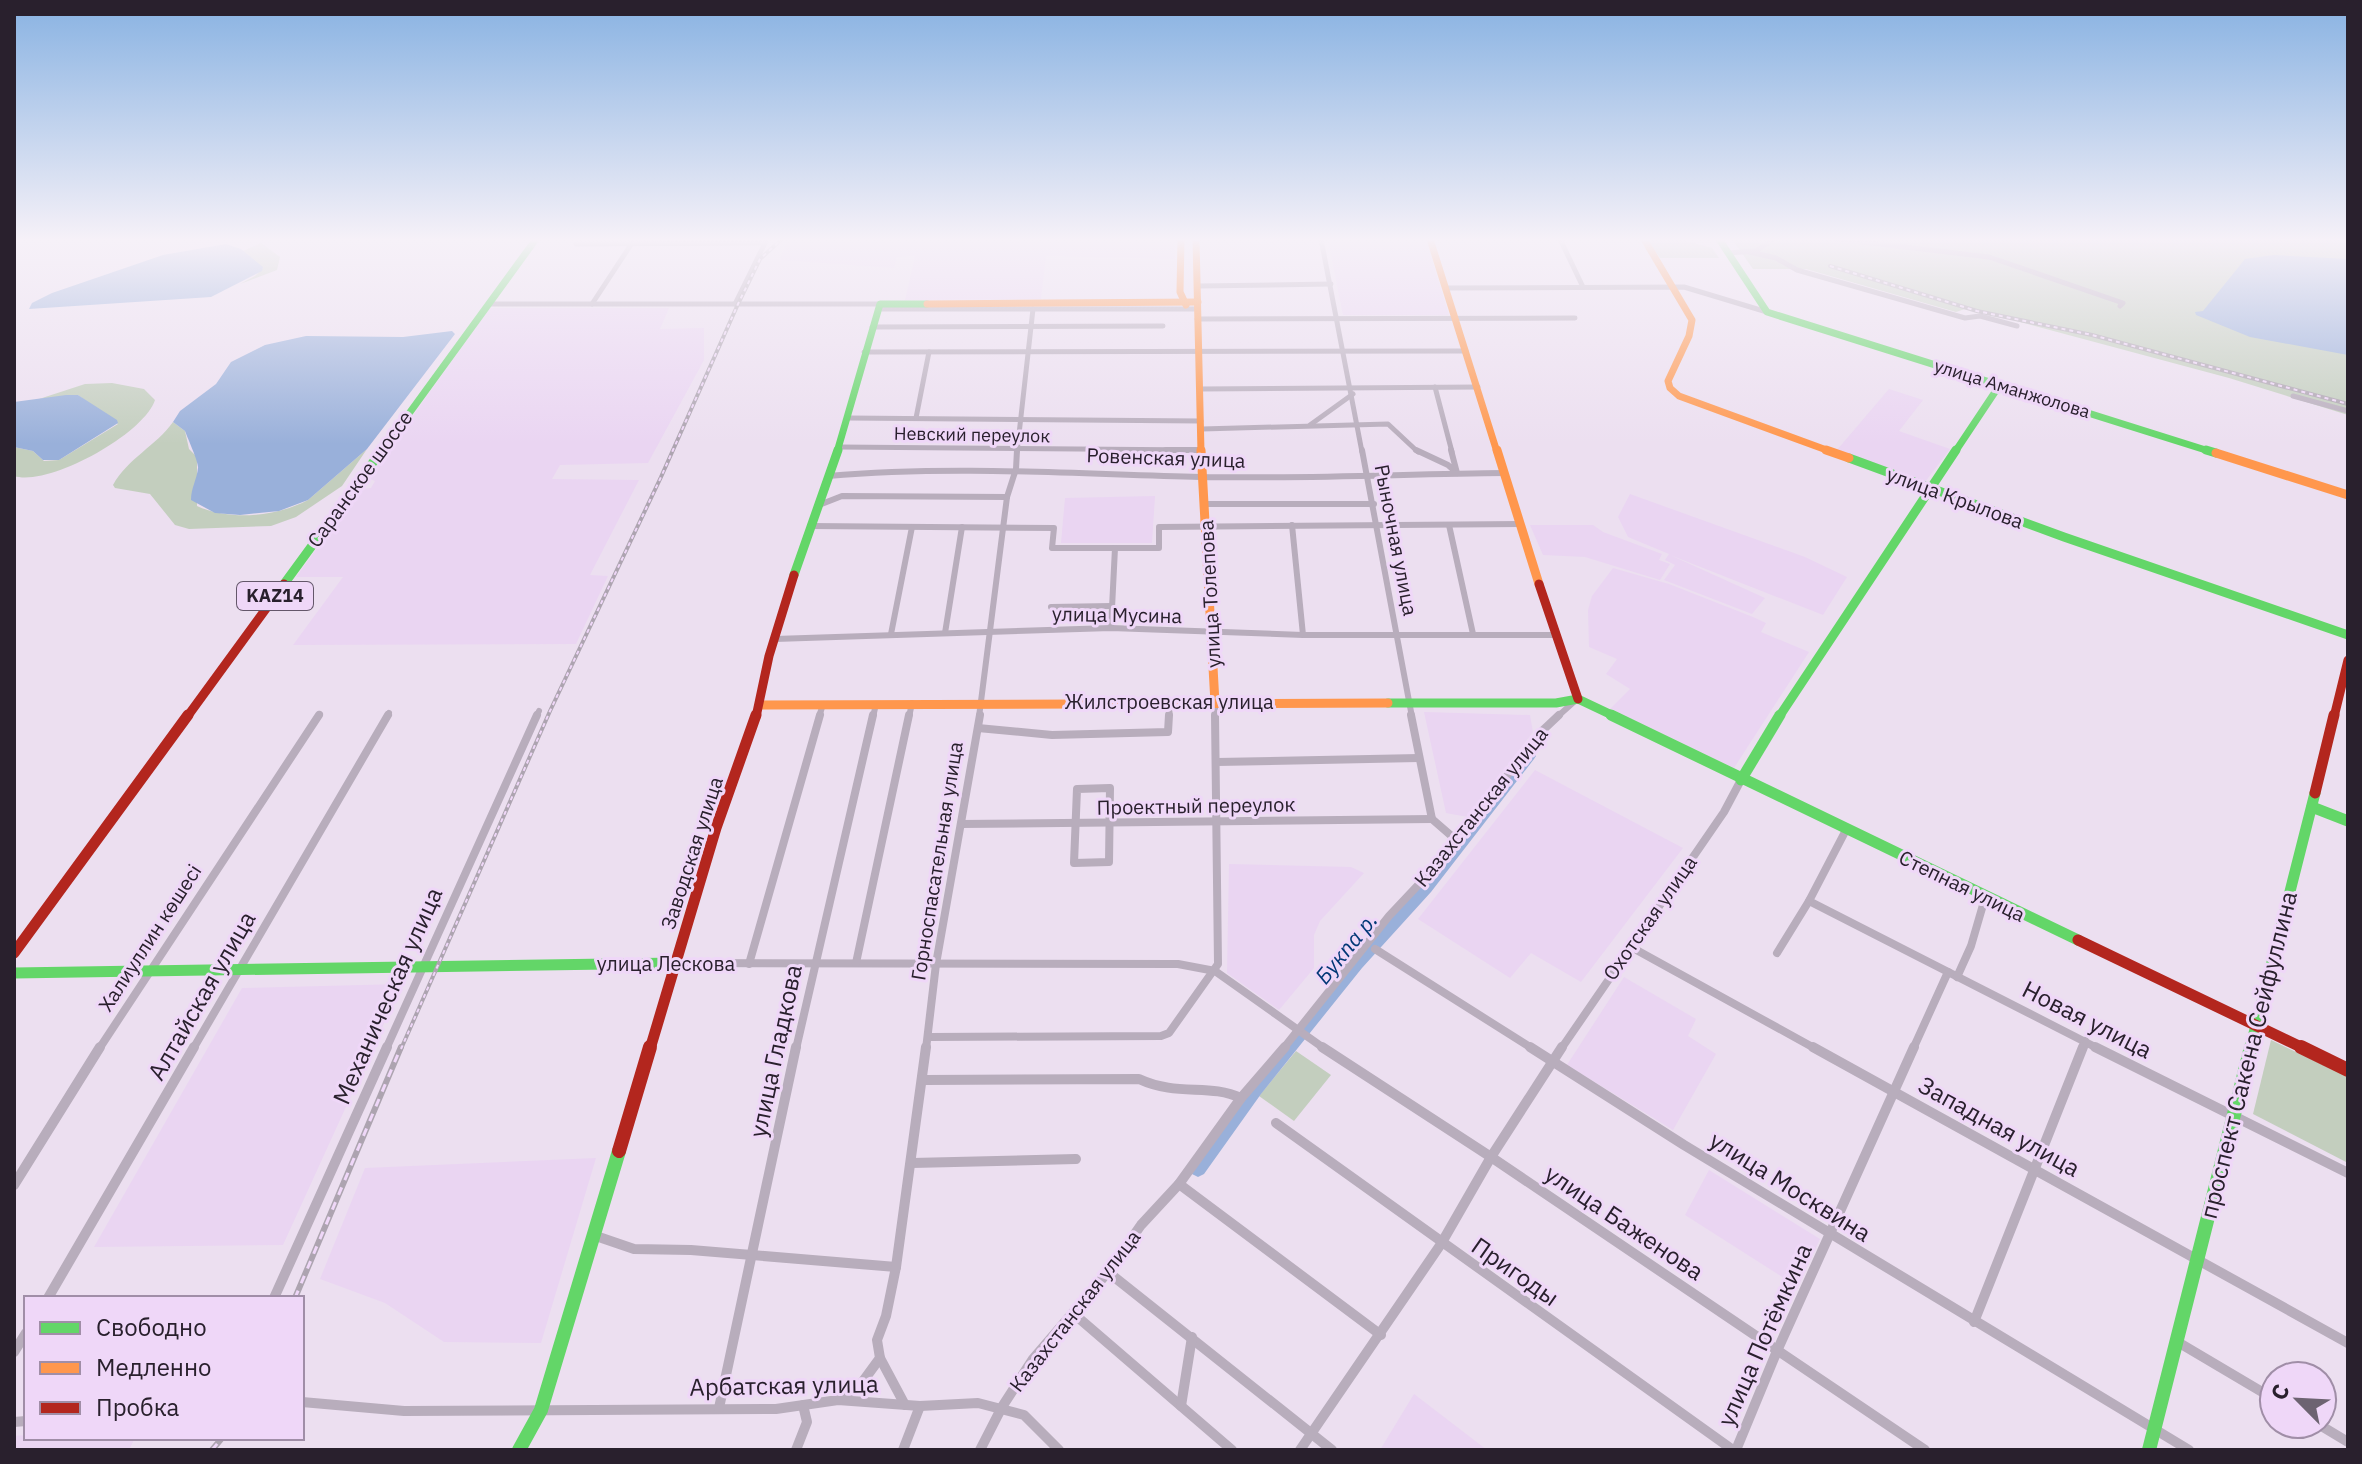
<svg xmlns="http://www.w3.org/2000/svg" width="2362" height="1464" font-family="'IBM Plex Sans',sans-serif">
<rect width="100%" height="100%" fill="#ecdff0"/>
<g fill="#ead5f2">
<path d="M788,239H1174L1175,259L1046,256L1041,299L905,300L915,256L897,257L894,268L780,260Z"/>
<path d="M1328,240H1426L1449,315H1343Z"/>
<path d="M490,308H669L660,329L704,328V360L648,463L560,465L552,479L639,480L590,575L608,576L576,644L293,645L343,577H296L360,489L371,488L375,481L368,478Z"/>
<path d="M1889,389L1923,400L1899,431L1950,449L1925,482L1837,450Z"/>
<path d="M1630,494L1805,557L1847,577L1823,615L1670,555L1765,598L1752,614L1664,580L1675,565L1665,560L1669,554L1628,537L1618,517Z"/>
<path d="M1155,496L1152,543H1061L1065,498Z"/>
<path d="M1530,525H1593L1603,532L1662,554L1659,560L1670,564L1660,580L1585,557L1543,555Z"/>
<path d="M1613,568L1669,584L1753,617L1766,623L1761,632L1809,652L1734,768L1610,709L1630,689L1606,674L1617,659L1589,647L1588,610L1592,596Z"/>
<path d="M1424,712L1530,715L1533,732L1468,817L1446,813Z"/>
<path d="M1535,770L1683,848L1581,982L1531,953L1510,978L1418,919Z"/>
<path d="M1229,864L1351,867L1364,873L1320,921L1314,935V968L1279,1010L1227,973Z"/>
<path d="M1624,977L1696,1019L1688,1036L1716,1054L1673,1130L1567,1065Z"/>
<path d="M402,984L283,1245L94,1247L242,988Z"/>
<path d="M596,1158L541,1343L444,1342L385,1303L320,1279L365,1168Z"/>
<path d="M1709,1170L1820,1239L1798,1287L1685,1215Z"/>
<path d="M1414,1394L1487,1450H1380Z"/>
<path d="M26,1435V1438H135L129,1450H14V1436Z"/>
</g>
<g fill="#c3cebe">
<path d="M1647,239H1679L1712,248L1719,258H1660Z"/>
<path d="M1732,239H2348V415L2229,378L1968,308L1956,312L1806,269H1753Z"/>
<path d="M261,243L280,257L277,270L240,284L255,276L263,268L243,251Z"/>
<path d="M112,383L144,389L155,400C144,434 49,487 14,476V447L33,451L44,461L59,460L118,424L78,395L39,399L85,384Z"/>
<path d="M173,422L185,431L189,449L197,457V506C230,521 276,517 308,500L367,449L342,486L296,517L271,526L189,529L175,525L150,494L115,488L113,485C128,458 156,446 173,422Z"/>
<path d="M2271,1040L2348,1077V1163L2253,1114Z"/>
<path d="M1296,1051L1331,1075L1294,1121L1259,1096Z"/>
</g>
<g fill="#99b0da">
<path d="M226,244L241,249L263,267L262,271L211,297L29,309L32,303L52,293L163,255Z"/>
<path d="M2274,255L2348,259V355L2250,337L2196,315L2195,312L2203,311L2245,259Z"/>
<path d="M452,331L455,334L367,449L308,500L279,511L240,515L215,513L191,500C191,488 197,479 198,468C199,463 188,439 185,431L173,422L180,411L216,384L231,362L265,345L306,336L403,337Z"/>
<path d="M66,395H78L117,420L118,423L59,460H43L33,451L14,447V402Z"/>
</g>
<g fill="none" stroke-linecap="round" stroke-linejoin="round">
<path fill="#99b0da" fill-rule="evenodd" d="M1530,752L1534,753L1536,756L1534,759L1431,892L1362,968L1261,1094L1204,1174L1198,1177L1192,1174L1190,1169L1192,1164L1251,1084L1352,960L1421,884L1526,753Z"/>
<g stroke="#b8adbc" stroke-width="5">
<path d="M1321,239L1362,452"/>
<path d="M1560,239L1583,287"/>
<path d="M1837,239L1989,257L2123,303L2120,306"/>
<path d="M576,244L765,243"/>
<path d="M1749,252L1776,258L1797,270L1965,318L1980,316L2017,326"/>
<path d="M1728,253L1756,251L1774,239"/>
<path d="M1199,286L1331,284"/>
<path d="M1445,288L1684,287L1767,312"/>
<path d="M488,304H880"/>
<path d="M592,304L632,243"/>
<path d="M735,304L767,239"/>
<path d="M878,309H1197"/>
<path d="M1197,319L1575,318"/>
<path d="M872,327L1163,326"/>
<path d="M864,352L1466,351"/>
<path d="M1435,387L1452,452"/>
<path d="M1200,389L1478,387"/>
<path d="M2293,396L2348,411"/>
<path d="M849,418L1201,421"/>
<path d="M916,418L929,352"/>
<path d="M1310,425L1353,394"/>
<path d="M1202,429L1388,424L1418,452"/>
<path d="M839,447L1201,450"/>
<path d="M1017,452L1033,309"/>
</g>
<g stroke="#b8adbc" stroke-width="6">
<path d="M1166,450H1201"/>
<path d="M1362,450L1412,717"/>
<path d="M1416,450L1448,465L1457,473L1451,450"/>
<path d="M828,476C953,465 1075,474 1200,477C1301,479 1404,474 1505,473"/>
<path d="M1206,504H1374"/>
<path d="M819,505L842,496L1007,497"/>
<path d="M1292,525L1303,635"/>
<path d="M1449,525L1473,634"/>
<path d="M810,526L1054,528L1052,548H1159V527L1521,524"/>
<path d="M1051,607L1112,606"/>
<path d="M1111,628L1115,548"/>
<path d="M945,633L962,527"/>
<path d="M891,634L912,527"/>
<path d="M775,639L1111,628L1303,635H1555"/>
<path d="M1215,703V717"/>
<path d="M318,717L320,714"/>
<path d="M387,717L389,713"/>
<path d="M536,717L539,711"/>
<path d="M819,717L823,704"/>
<path d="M873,717L876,704"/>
<path d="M909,717L912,703"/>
<path d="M979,717L1007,497L1016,469L1017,450"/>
<path d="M1169,717L1170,703"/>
<path d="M1557,717L1576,700"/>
</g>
<g stroke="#b8adbc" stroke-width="8">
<path d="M1411,715L1432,819L1455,839"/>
<path d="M978,728L1052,735L1168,732L1169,715"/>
<path d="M1217,762L1419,758"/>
<path d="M1110,788L1109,862L1074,863L1077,789Z"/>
<path d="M961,824L1432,819"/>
<path d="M1809,901L2099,1049"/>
<path d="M1631,947L1816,1049"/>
<path d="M1375,949L1533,1049"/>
<path d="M1777,953L1809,901L1846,830"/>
<path d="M676,963L1178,964L1215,971L1325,1049"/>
<path d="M856,963L909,715"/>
<path d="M749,964L820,715"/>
<path d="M1957,977L1971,946L1985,898"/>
<path d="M930,1037L1161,1036L1169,1033L1218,964L1215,715"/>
<path d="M99,1049L319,715"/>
<path d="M193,1049L388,715"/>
<path d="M386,1049L537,715"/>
<path d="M796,1049L873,715"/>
<path d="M926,1049L936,964L980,715"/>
<path d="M1283,1049L1389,916L1437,865L1541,732L1559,715"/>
<path d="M1561,1049L1724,812L1741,780"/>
<path d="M1913,1049L1948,972"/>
<path d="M2082,1049L2085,1041"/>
</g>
<g stroke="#b8adbc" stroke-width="10">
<path d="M1322,1047L1491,1157L1925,1450"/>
<path d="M1530,1047L1684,1145L2189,1450"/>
<path d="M1813,1047L2348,1343"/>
<path d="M2095,1047L2348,1173"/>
<path d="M925,1080L1139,1079C1178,1097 1209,1083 1241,1098"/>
<path d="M1276,1123L1733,1450"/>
<path d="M912,1163L1076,1159"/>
<path d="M1179,1184L1381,1335"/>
<path d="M14,1185L100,1047"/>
<path d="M593,1235L634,1249L691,1250L896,1267"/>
<path d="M1108,1272L1332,1450"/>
<path d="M48,1298L194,1047"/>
<path d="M274,1298L387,1047"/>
<path d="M1074,1314L1232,1450"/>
<path d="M1974,1322L2083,1047"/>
<path d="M2176,1341L2274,1399"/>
<path d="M14,1352L26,1333"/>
<path d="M880,1358L905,1405"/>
<path d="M838,1400L861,1384L880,1358L877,1340L886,1316L896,1267L926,1047"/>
<path d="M302,1402L404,1411L776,1409L838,1400L920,1406L978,1403L1024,1415L1059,1450"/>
<path d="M1181,1406L1192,1337"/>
<path d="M719,1408L796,1047"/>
<path d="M14,1422L26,1421"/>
<path d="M2318,1424L2348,1442"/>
<path d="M796,1450L807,1422L803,1405"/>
<path d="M903,1450L920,1406"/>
<path d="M980,1450L1002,1407L1033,1359L1108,1272L1141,1225L1179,1184L1241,1098L1285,1047"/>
<path d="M1300,1450L1441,1244L1491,1157L1562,1047"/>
<path d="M1736,1450L1777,1351L1914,1047"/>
</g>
<g stroke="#63d668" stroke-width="7">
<path d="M1719,239L1767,312L2212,452"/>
<path d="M381,452L536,239"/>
<path d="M837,452L880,304H927"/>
<path d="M1955,452L1999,386"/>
</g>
<g stroke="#63d668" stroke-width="9">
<path d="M2206,450L2216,453"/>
<path d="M1849,458L2064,537L2348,635"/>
<path d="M794,575L838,450"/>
<path d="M284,584L382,450"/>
<path d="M1578,699L1616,717"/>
<path d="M1388,703H1556L1578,699"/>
<path d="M1779,717L1956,450"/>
</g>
<g stroke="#63d668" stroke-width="11">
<path d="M1611,715L2078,940"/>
<path d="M1741,780L1780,715"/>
<path d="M2312,807L2348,821"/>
<path d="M14,973L676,963"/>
<path d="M2250,1049L2315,793"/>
</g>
<g stroke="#63d668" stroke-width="14">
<path d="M519,1450L541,1410L619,1151"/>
<path d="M2149,1450L2251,1047"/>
</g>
<g stroke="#ff974d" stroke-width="7">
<path d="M1181,239L1180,292L1186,305"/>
<path d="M1196,239L1201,452"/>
<path d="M1430,239L1497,452"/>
<path d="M1644,239L1692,320L1689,336L1668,381L1670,388L1679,396L1832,452"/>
<path d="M927,304L1198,302"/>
</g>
<g stroke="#ff974d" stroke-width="9">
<path d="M1201,450L1215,703"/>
<path d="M1497,450L1539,584"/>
<path d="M1826,450L1849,458"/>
<path d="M2216,453L2348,495"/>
<path d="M760,705L1388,703"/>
</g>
<g stroke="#b3261e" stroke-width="9">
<path d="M1539,584L1578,699"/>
<path d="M187,717L284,584"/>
<path d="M756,717L769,656L794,575"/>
<path d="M2334,717L2348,660"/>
</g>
<g stroke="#b3261e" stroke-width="11">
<path d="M2315,793L2334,715"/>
<path d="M2078,940L2305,1049"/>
<path d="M14,953L188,715"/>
<path d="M650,1049L716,828L756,715"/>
</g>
<g stroke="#b3261e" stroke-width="14">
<path d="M2301,1047L2348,1070"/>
<path d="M619,1151L650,1047"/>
</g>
<defs>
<g id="rail-far1">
<path d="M1830,266L1977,311L2092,335L2348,404"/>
<path d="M401,1049L550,711L661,477L738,304L760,259L782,239"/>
</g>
<g id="rail">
<path d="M295,1298L401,1047"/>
<path d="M212,1450L222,1438"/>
</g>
</defs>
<use href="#rail-far1" stroke="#ada4b0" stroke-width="4"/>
<use href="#rail" stroke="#ada4b0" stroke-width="6"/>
<use href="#rail-far1" stroke="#efd7f8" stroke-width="2" stroke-dasharray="4" stroke-linecap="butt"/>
<use href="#rail" stroke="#efd7f8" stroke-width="3" stroke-dasharray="8" stroke-linecap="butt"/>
</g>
<linearGradient id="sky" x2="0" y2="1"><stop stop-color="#88b2e2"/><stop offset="0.54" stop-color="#f6f1f8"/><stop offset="1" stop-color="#f6f1f8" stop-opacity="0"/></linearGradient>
<rect width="2362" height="444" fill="url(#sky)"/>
<g text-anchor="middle" stroke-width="6" stroke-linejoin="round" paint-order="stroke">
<g font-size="18" fill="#29202d" stroke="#efd7f8">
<text transform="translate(2012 389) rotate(17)" y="6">улица Аманжолова</text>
<text transform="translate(972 435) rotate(1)" y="6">Невский переулок</text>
</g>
<rect fill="#efd7f8" stroke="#64576a" stroke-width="2" x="237" y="582" width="76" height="28" rx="6"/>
<g font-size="18" font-weight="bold" fill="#29202d">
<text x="275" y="602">KAZ14</text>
</g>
<g font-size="20" fill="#29202d" stroke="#efd7f8">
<text transform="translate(1166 458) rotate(2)" y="7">Ровенская улица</text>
<text transform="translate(360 479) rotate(-54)" y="7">Саранское шоссе</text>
<text transform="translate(1955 498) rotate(20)" y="7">улица Крылова</text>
<text transform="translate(1396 540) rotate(79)" y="7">Рыночная улица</text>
<text transform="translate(1210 594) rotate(-93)" y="7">улица Толепова</text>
<text transform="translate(1117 615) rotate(1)" y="7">улица Мусина</text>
<text x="1169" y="709">Жилстроевская улица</text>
<text transform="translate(1196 806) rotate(-1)" y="7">Проектный переулок</text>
<text transform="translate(1481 807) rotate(-51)" y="7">Казахстанская улица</text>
<text transform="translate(692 853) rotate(-72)" y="7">Заводская улица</text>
<text transform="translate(937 861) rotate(-81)" y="7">Горноспасательная улица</text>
<text transform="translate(1962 886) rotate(26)" y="7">Степная улица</text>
<text transform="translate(1650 918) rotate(-55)" y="7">Охотская улица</text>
<text transform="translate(150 938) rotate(-57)" y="7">Халиуллин көшесі</text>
<text x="666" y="971">улица Лескова</text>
<text transform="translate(1075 1311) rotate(-52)" y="7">Казахстанская улица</text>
</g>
<g font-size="22" font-style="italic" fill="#023776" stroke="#efd7f8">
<text transform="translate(1346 948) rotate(-51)" y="8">Букпа р.</text>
</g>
<g font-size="24" fill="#29202d" stroke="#efd7f8">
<text transform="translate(202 996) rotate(-60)" y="8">Алтайская улица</text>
<text transform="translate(388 996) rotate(-66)" y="8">Механическая улица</text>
<text transform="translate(2087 1020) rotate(27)" y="8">Новая улица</text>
<text transform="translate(776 1051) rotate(-78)" y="8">улица Гладкова</text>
<text transform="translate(2249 1055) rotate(-76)" y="8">проспект Сакена Сейфуллина</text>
<text transform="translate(1999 1127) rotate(29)" y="8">Западная улица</text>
<text transform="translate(1790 1187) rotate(32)" y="8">улица Москвина</text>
<text transform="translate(1624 1223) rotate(34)" y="8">улица Баженова</text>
<text transform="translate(1515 1272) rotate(35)" y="8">Пригоды</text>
<text transform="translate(1765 1335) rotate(-66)" y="8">улица Потёмкина</text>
<text transform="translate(784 1386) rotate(-1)" y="8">Арбатская улица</text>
</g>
</g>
<rect width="2362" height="1464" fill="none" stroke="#29202d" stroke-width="32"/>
<rect x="24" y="1296" width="280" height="144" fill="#efd7f8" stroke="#a08ea7" stroke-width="2"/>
<rect x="40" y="1322" width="40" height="12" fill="#63d668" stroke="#a08ea7" stroke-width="2"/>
<text x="96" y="1336" font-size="24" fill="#29202d">Свободно</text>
<rect x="40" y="1362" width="40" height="12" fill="#ff974d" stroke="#a08ea7" stroke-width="2"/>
<text x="96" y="1376" font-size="24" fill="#29202d">Медленно</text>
<rect x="40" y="1402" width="40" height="12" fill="#b3261e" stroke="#a08ea7" stroke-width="2"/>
<text x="96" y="1416" font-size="24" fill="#29202d">Пробка</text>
<g transform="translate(2298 1400) rotate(294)"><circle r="38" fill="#efd7f8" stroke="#a08ea7" stroke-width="2"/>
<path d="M0-6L14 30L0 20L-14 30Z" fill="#6d6371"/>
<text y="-12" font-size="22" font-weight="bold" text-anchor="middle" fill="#29202d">С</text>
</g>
</svg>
